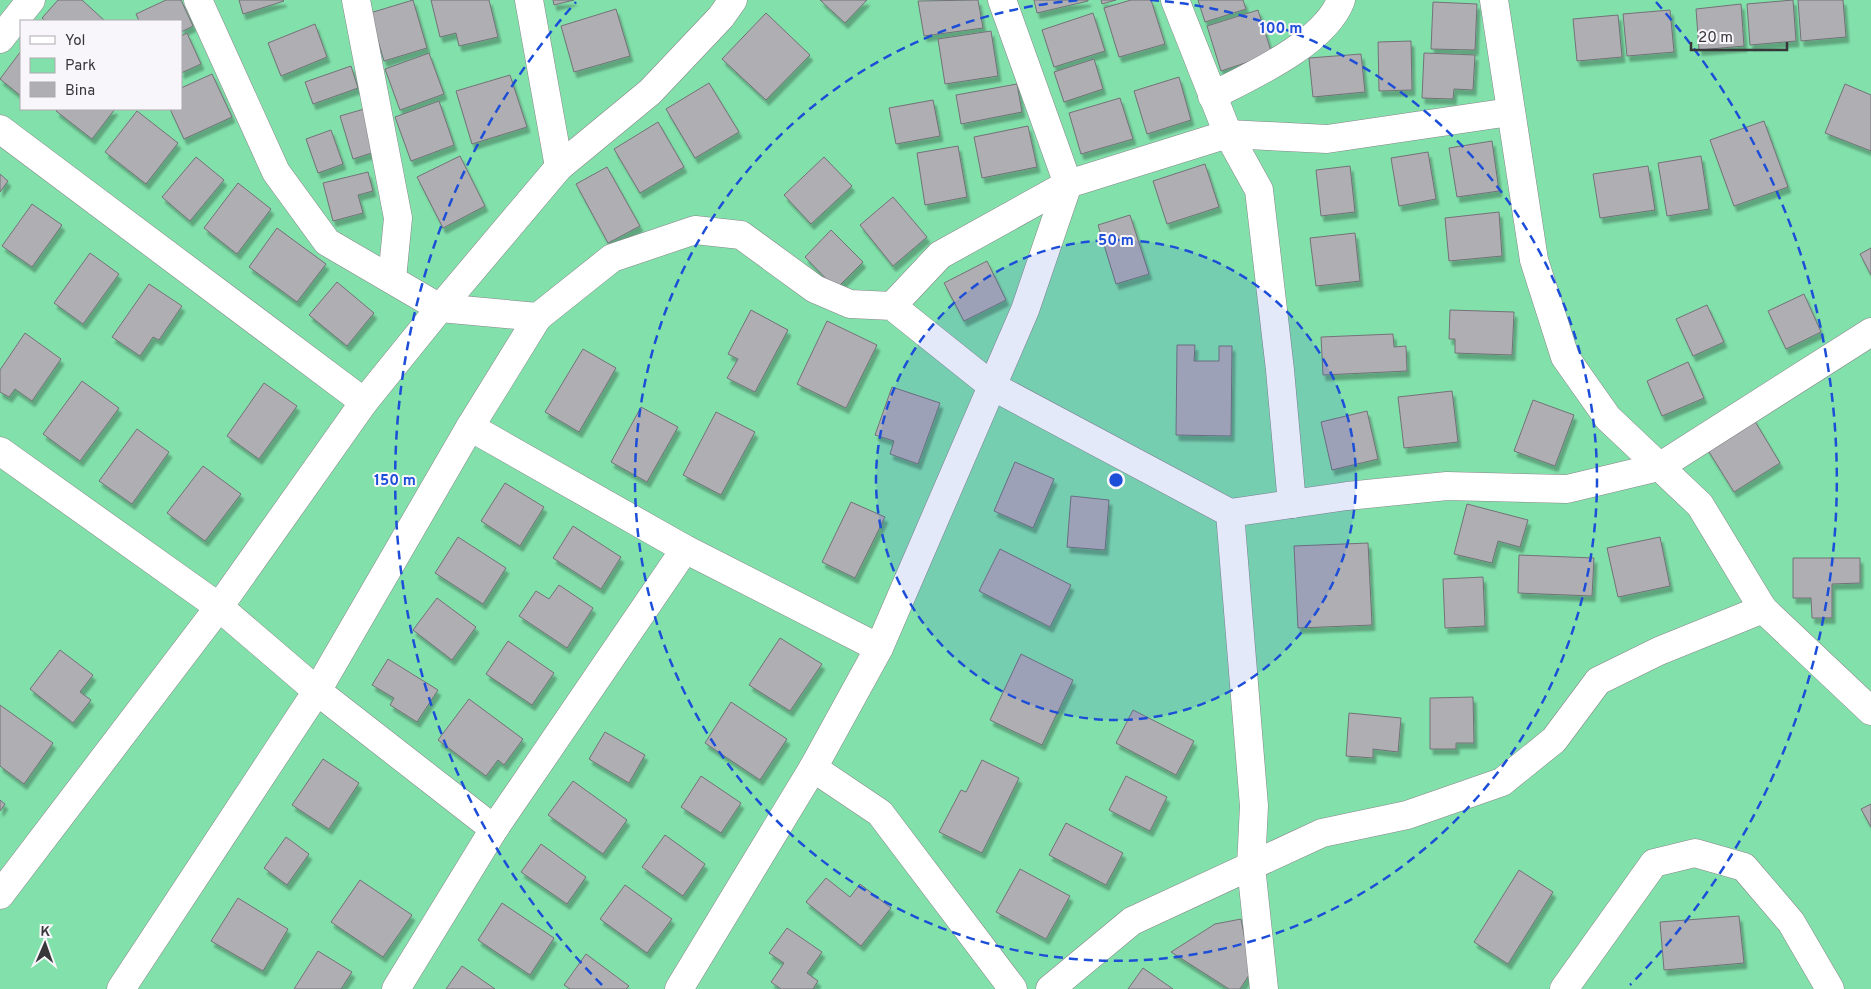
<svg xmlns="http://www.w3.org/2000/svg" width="1871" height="989" font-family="Overpass,sans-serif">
<defs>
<filter id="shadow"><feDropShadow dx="3" dy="5.5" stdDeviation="1" flood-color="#0004"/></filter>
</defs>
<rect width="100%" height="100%" fill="#ece9ed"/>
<path fill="#82e1ab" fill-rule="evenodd" d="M0,0H1871V989H0ZM21,21H181V109H21Z"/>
<g fill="#aeaeb3" stroke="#727277" filter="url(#shadow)">
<path d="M58,0H82L105,21H46L42,18Z"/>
<path d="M166,0H181L193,26L181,32V21H139L136,14Z"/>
<path d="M239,0H283L284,1L243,14Z"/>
<path d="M413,0L427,48L384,61L370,13Z"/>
<path d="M431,0H489L498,37L459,46L456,33L440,37Z"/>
<path d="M553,0H574L554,5Z"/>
<path d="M820,0H867L845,23Z"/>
<path d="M978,0L983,28L924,36L918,1Z"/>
<path d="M1034,0H1088V1L1037,13Z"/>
<path d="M1101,0H1116L1102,4Z"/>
<path d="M1131,0H1151L1165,44L1119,57L1104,8Z"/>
<path d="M1198,0H1243L1246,9L1205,22Z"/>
<path d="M1793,0L1796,41L1750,45L1747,4Z"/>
<path d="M1798,0H1843L1846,37L1801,41Z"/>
<path d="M1433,2L1477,4L1475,50L1431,49Z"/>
<path d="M1741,4L1744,46L1699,50L1696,9Z"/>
<path d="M616,9L630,56L574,72L561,26Z"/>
<path d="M1258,10L1272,54L1221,71L1207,26Z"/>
<path d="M1670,10L1674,52L1627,56L1623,14Z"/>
<path d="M766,13L810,55L766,100L722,59Z"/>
<path d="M1093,13L1105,51L1054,67L1042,30Z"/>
<path d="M1618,15L1622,57L1577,61L1573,19Z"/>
<path d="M315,24L327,57L281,76L268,43Z"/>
<path d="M991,31L998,76L945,84L938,39Z"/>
<path d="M187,33L201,64L181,73V36Z"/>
<path d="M1411,41L1412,90L1379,91L1378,42Z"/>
<path d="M21,51V96L0,79Z"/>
<path d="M429,53L444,94L400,110L385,69Z"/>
<path d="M1424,53L1475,55L1473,90L1454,89L1453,99L1422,98Z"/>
<path d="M1361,54L1365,92L1313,97L1309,58Z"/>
<path d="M1094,59L1103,89L1064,102L1054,72Z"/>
<path d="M351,66L358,88L313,104L305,82Z"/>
<path d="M212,74L232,117L184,139L170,109H181V88Z"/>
<path d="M510,75L527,127L472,144L456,91Z"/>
<path d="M1179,77L1191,120L1147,134L1134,91Z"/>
<path d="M709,83L739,132L695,158L666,109Z"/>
<path d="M1017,84L1022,112L961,124L956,95Z"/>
<path d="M1845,84L1871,95V151L1825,133Z"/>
<path d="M1120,98L1133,139L1081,154L1069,113Z"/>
<path d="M933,100L940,136L896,144L889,108Z"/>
<path d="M439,101L454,145L411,161L395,117Z"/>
<path d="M58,109H115L92,139L56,111Z"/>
<path d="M364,109L378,151L353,159L340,116Z"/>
<path d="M137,111L178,143L146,184L105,152Z"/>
<path d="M1764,121L1788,187L1734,206L1710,140Z"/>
<path d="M658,122L684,167L640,193L614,149Z"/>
<path d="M1028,126L1037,167L982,178L974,137Z"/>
<path d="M331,130L343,164L318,173L306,139Z"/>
<path d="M1492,141L1499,191L1457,197L1449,148Z"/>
<path d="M958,146L967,197L925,205L917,153Z"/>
<path d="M1428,152L1436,199L1399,206L1391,158Z"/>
<path d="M460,156L485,206L443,228L417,177Z"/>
<path d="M1701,156L1709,209L1667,216L1658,163Z"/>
<path d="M196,157L224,180L190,221L162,197Z"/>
<path d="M824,157L852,186L811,224L784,195Z"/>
<path d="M1205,164L1219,207L1167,224L1153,181Z"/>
<path d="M1350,166L1355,212L1321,216L1316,170Z"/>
<path d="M1648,166L1655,210L1600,218L1593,174Z"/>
<path d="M607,167L640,226L608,243L576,184Z"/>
<path d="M368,172L373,191L358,195L363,213L333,221L323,183Z"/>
<path d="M0,174L8,181L0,192Z"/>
<path d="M238,183L271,209L237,254L204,228Z"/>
<path d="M893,197L927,237L893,266L860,225Z"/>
<path d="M32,204L62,225L32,267L2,246Z"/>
<path d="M1499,212L1502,256L1449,261L1445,218Z"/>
<path d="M1130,215L1149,274L1116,284L1098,225Z"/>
<path d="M277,228L326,264L297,302L249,267Z"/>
<path d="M831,230L863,262L836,289L805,257Z"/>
<path d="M1355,233L1360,281L1316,286L1310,238Z"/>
<path d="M1871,248V275L1860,254Z"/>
<path d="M90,253L119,274L83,324L54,303Z"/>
<path d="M987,261L1006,300L964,321L944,283Z"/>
<path d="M337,282L374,313L347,346L309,315Z"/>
<path d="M149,284L182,306L159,340L153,337L140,356L112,337Z"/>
<path d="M1804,294L1821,332L1786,349L1768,311Z"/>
<path d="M1707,305L1724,342L1693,356L1676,319Z"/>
<path d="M751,310L788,330L755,392L727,378L738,359L728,354Z"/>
<path d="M1450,310L1514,312L1512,355L1455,353V339H1449Z"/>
<path d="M827,321L877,345L846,408L797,384Z"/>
<path d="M25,333L61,359L32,401L15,389L9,397L0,392V370Z"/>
<path d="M1393,334L1394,347L1406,346L1407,371L1323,375L1321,337Z"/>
<path d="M1177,345H1195L1194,361H1219V346H1232L1231,436L1176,435Z"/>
<path d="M583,349L616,368L579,432L545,412Z"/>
<path d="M1688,362L1704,398L1662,416L1647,381Z"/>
<path d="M82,381L119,408L80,461L43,434Z"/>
<path d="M264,383L297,406L259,459L227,436Z"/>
<path d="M892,387L940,403L918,464L890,454L894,441L875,435Z"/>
<path d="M1452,391L1458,442L1404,448L1398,397Z"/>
<path d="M1533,400L1574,415L1555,466L1514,451Z"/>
<path d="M641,407L678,427L647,482L611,462Z"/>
<path d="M1367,411L1378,459L1332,470L1321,422Z"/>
<path d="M716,412L755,432L721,495L683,475Z"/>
<path d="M1753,418L1780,463L1734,492L1706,447Z"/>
<path d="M137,429L169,452L132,504L99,481Z"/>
<path d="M1015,462L1054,479L1033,528L994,511Z"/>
<path d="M203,466L241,494L205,541L167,513Z"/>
<path d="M505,483L544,507L520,546L481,521Z"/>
<path d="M1071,496L1109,500L1105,550L1067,547Z"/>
<path d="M851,502L885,517L855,578L822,562Z"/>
<path d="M1467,504L1528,520L1520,547L1498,541L1492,563L1454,554Z"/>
<path d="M573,526L621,557L601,589L553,558Z"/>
<path d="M458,537L506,568L483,604L435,573Z"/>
<path d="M1660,537L1670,586L1618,597L1607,548Z"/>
<path d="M1368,543L1372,625L1298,628L1294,546Z"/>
<path d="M1000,549L1071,585L1050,627L979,591Z"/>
<path d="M1519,555L1594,558L1592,596L1518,593Z"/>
<path d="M1793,558H1860V583L1832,584V618H1812L1811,598H1793Z"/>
<path d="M1483,577L1485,626L1445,628L1443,579Z"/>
<path d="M559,585L593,608L567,648L519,616L536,591L549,599Z"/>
<path d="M437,598L476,627L452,660L413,630Z"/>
<path d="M780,638L822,664L790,711L749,685Z"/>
<path d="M508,641L554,673L532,705L486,674Z"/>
<path d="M60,650L93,675L80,692L91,700L73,723L30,689Z"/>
<path d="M1021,654L1073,680L1042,745L990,720Z"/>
<path d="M388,659L438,690L417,722L390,705L394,698L372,685Z"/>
<path d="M1473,697L1474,743H1456V749H1430V698Z"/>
<path d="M469,699L523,739L504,765L498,760L486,776L438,740Z"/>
<path d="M731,702L787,739L760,780L705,743Z"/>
<path d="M0,705L53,743L24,784L0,766Z"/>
<path d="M1133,710L1194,741L1176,775L1116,743Z"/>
<path d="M1349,713L1401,718L1398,752L1373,749V758L1346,756Z"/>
<path d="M605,732L645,755L629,783L589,759Z"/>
<path d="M323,759L359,783L329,829L292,805Z"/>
<path d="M982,760L1019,778L982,853L939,832L961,790L966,792Z"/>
<path d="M701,776L741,803L721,833L681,807Z"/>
<path d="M1126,776L1167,797L1150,831L1109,810Z"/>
<path d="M573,781L627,820L603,854L548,815Z"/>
<path d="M0,800L5,804L0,811Z"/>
<path d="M1871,804V827L1861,809Z"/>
<path d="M1066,823L1123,853L1106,885L1049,855Z"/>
<path d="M665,835L705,864L683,896L642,867Z"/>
<path d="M286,837L309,854L287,885L264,868Z"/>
<path d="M541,844L586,877L567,904L521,872Z"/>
<path d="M1020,869L1070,896L1046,939L996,912Z"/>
<path d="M1519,870L1553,892L1508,964L1474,942Z"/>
<path d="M826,878L850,897L860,884L891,908L861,946L806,902Z"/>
<path d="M360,880L412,915L383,957L331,922Z"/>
<path d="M625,885L672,919L647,953L600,919Z"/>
<path d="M238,898L288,929L263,971L211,941Z"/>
<path d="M502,903L554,938L530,975L478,940Z"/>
<path d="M1739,916L1744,963L1664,970L1660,922Z"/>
<path d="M1241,919L1251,972L1240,989H1229L1171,952L1215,924Z"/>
<path d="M787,928L822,952L807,973L818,981L813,989H781L771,982L784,963L769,953Z"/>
<path d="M318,951L352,972L341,989H294Z"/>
<path d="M586,954L629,986L626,989H570L564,985Z"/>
<path d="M462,966L495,989H446Z"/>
<path d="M1143,968L1173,989H1128Z"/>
</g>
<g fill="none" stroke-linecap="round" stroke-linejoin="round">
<defs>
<g id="minor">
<path d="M198,0L276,172L327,242L440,308L538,317L612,258L695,230L741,235L815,289L850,304L892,306L992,386L1230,513L1254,806L1251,866L1264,989"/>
<path d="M356,0L398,218L392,279"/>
<path d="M529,0L559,167"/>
<path d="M1175,0L1228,134L1259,190L1280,370L1292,504"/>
<path d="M1494,0L1534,260L1565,357L1608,418L1700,505L1763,609L1871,711"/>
<path d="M0,39L31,0"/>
<path d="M1212,96C1251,76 1325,43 1341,0"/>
<path d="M0,129L364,402"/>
<path d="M892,306L940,255L1068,184L1228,134L1327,139L1510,112"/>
<path d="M470,427L685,549L879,648"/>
<path d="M0,451L219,607L317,691L494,829"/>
<path d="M1230,513L1347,496L1447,486L1567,489L1659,467L1871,332"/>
<path d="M813,768L880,813L1013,989"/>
<path d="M0,895L219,607L364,402L440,308L559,167L650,92L721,17L733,0"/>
<path d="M121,989L317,691L470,427L538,317"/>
<path d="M396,989L494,829L685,549"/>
<path d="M679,989L813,768L879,648L1025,310L1068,184L1002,0"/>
<path d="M1050,989L1132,921L1322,833L1407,815L1502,782L1554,740L1598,681L1659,651L1763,609"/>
<path d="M1564,989L1654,863L1695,853L1744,867L1791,922L1830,989"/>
</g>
</defs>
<use href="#minor" stroke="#878488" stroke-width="29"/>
<use href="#minor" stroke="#fff" stroke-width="28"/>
</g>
<circle cx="1116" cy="480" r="240" fill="#1d4ed8" fill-opacity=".12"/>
<g fill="none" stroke="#1d4ed8" stroke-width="2.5" stroke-dasharray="9 6">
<circle cx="1116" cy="480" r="240"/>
<path d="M1150 0A481 481 0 1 1 1082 0"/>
<path d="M602 985A721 721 0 0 1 576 2M1656 2A721 721 0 0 1 1630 985"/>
</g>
<circle cx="1116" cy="480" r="8" fill="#1d4ed8" stroke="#f9f6fb" stroke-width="2.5"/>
<g font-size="15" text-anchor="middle" font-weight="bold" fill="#1d4ed8" stroke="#f9f6fb" stroke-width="4" stroke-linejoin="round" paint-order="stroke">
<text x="1281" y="33">100 m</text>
<text x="1116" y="245">50 m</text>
<text x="395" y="485">150 m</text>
</g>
<rect x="20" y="20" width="162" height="90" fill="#f9f6fb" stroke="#aba9ad"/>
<rect x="30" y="36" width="25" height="8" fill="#ffffff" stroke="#aba9ad"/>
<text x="65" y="45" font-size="15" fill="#373638">Yol</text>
<rect x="30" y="58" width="25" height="15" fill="#82e1ab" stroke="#aba9ad"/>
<text x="65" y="70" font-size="15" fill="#373638">Park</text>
<rect x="30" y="82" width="25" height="15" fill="#aeaeb3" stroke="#aba9ad"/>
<text x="65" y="95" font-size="15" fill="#373638">Bina</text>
<g transform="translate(45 944) rotate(2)" stroke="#f9f6fb" stroke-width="4" paint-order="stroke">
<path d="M0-4L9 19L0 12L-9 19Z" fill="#373638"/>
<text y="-8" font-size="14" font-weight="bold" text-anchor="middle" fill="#373638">K</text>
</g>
<path d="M1691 42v8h96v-8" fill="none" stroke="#373638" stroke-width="2.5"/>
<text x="1698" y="42" font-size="15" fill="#373638" stroke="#f9f6fb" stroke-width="4" paint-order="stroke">20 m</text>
</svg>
